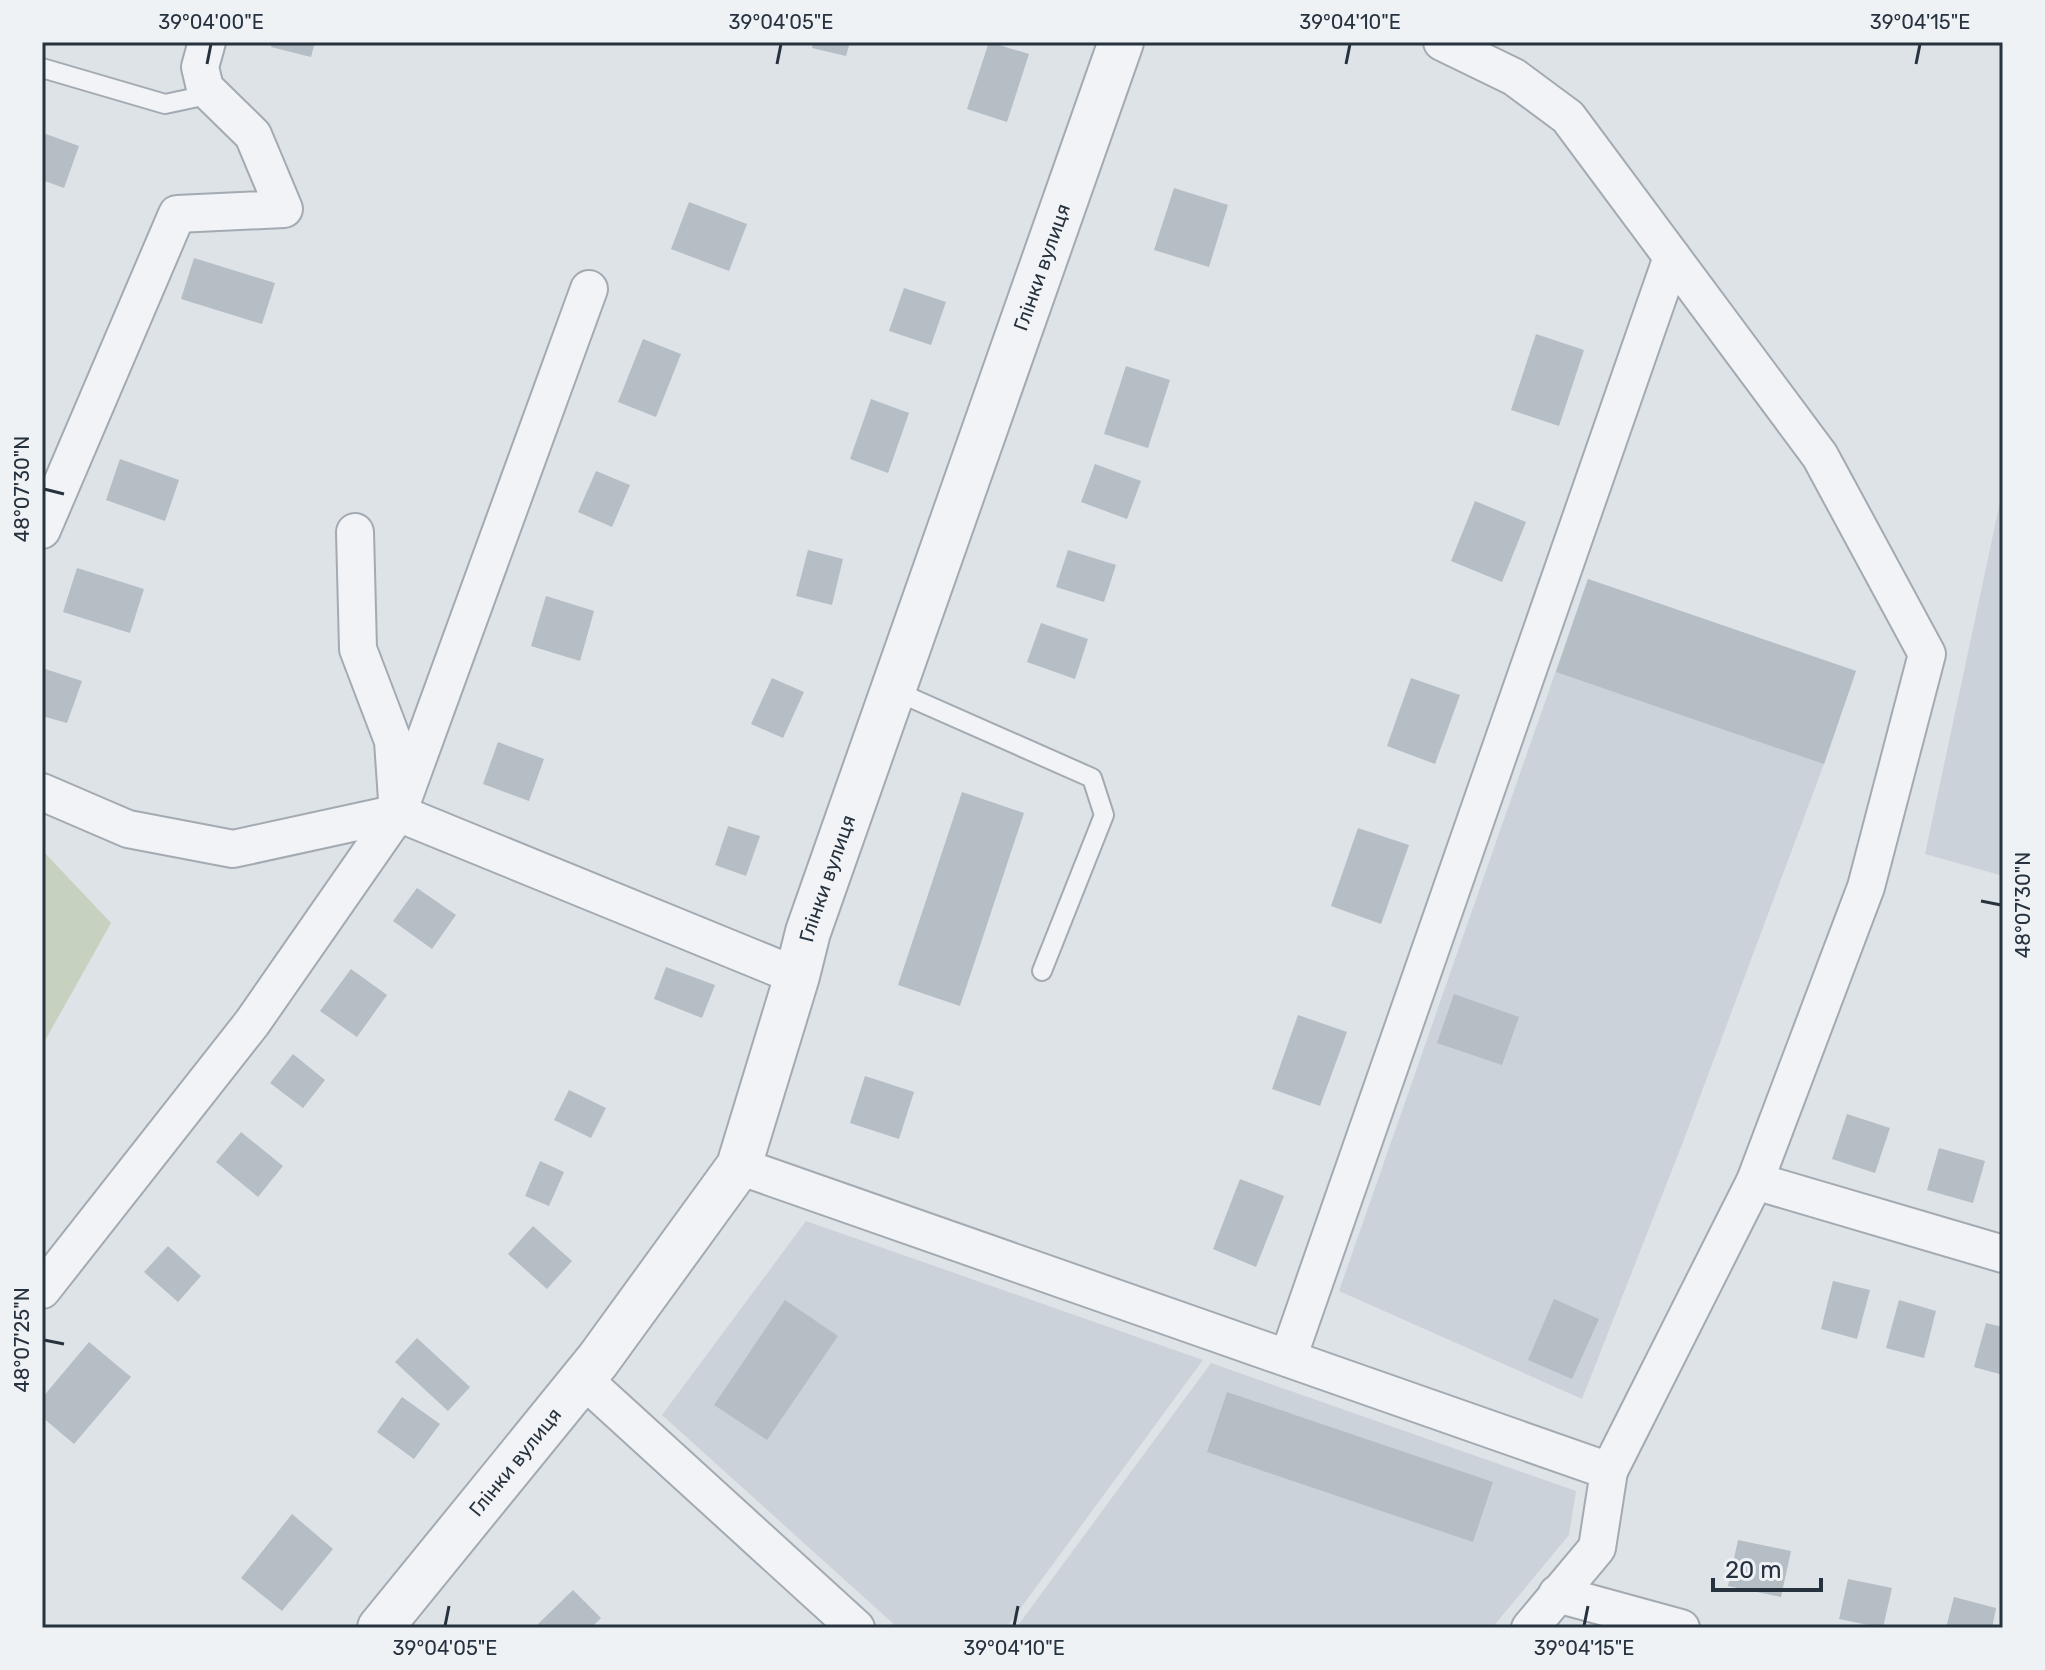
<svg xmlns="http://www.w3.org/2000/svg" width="2045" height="1670" font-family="Rubik,sans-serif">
<rect width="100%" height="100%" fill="#dee3e8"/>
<g fill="#ccd2da">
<path d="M2003,488V876L1925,854Z"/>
<path d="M1588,579L1856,671L1824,764L1683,1142L1582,1399L1339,1291Z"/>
<path d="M806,1221L1203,1360L1006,1628H898L662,1415Z"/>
<path d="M1211,1363L1576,1491L1569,1535L1492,1628H1016Z"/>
</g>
<path fill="#c6d2bf" d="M42,850L111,923L42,1046Z"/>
<g fill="#b5bdc5">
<path d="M273,42H315L311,57L271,47Z"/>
<path d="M813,42H850L846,56L812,48Z"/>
<path d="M989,42L1029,54L1007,122L967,109Z"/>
<path d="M46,134L79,146L64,188L42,180V146Z"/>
<path d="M1174,188L1228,205L1209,267L1154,250Z"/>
<path d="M689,202L747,224L729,271L671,249Z"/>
<path d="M194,258L275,283L262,324L181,299Z"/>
<path d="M904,288L946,302L931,345L889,331Z"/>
<path d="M1536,334L1584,350L1559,426L1511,410Z"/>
<path d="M643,339L681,354L656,417L618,402Z"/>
<path d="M1126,366L1170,380L1148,448L1104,434Z"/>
<path d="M871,399L909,413L888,473L850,459Z"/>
<path d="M120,459L179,480L165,521L106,500Z"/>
<path d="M1095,464L1141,481L1127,519L1081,502Z"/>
<path d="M596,471L630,485L612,527L578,512Z"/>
<path d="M1475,501L1526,522L1502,582L1451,561Z"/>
<path d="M808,550L843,559L832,605L796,596Z"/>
<path d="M1068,550L1116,565L1104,602L1056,587Z"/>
<path d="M77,568L144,589L130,633L63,612Z"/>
<path d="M1588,579L1856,671L1824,764L1556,672Z"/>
<path d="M546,596L594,611L580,661L531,646Z"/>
<path d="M1041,623L1088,639L1075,679L1027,662Z"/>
<path d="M42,668L82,681L67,723L42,716Z"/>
<path d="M772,678L804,692L783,738L751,724Z"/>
<path d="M1411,678L1460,695L1435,764L1387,746Z"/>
<path d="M498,742L544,759L529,801L483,784Z"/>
<path d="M962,792L1024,813L960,1006L898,985Z"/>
<path d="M728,826L760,836L746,876L715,865Z"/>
<path d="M1358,828L1409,845L1381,924L1331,906Z"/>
<path d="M417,888L456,915L432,949L393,921Z"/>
<path d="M666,967L715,985L702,1018L654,999Z"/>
<path d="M351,969L387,995L357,1037L320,1011Z"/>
<path d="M1454,994L1519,1017L1502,1065L1437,1043Z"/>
<path d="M1298,1015L1347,1032L1320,1106L1272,1089Z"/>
<path d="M293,1054L325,1080L303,1108L270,1083Z"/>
<path d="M865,1076L914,1092L899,1139L850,1123Z"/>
<path d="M569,1090L606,1108L591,1138L554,1120Z"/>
<path d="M1847,1114L1890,1128L1875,1173L1832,1159Z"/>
<path d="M241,1132L283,1166L258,1197L216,1162Z"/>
<path d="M1939,1148L1985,1161L1973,1203L1927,1190Z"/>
<path d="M540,1161L564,1172L549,1206L525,1196Z"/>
<path d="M1240,1179L1284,1196L1256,1267L1213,1249Z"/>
<path d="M533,1226L572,1261L547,1289L508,1254Z"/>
<path d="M168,1246L201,1276L178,1302L144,1272Z"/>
<path d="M1833,1281L1870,1290L1857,1339L1821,1329Z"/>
<path d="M1554,1299L1599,1319L1572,1379L1528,1360Z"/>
<path d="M785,1300L838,1336L767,1440L714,1405Z"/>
<path d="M1899,1300L1936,1311L1924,1358L1886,1348Z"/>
<path d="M1986,1323L2003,1327V1375L1974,1367Z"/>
<path d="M417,1338L470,1387L448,1411L395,1362Z"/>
<path d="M89,1342L131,1377L74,1444L42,1417V1398Z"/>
<path d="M1227,1392L1493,1482L1473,1542L1207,1452Z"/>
<path d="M402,1397L440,1424L414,1459L377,1432Z"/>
<path d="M292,1514L333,1549L282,1611L241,1578Z"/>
<path d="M1738,1540L1791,1551L1781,1597L1728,1586Z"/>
<path d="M1848,1579L1892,1588L1883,1628L1839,1619Z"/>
<path d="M573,1590L601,1618L591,1628H534Z"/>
<path d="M1954,1597L1996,1608L1992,1628H1946Z"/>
</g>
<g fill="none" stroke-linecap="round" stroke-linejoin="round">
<defs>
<g id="service">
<path d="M42,68L165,104L212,94"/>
<path d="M893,690L1092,778L1104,815L1042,971"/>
</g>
<g id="minor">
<path d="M1442,42L1514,77L1568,117L1820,456L1927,654L1866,887L1755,1181L1609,1471"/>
<path d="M42,530L177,214L284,209L253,135L205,88L200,67L207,42"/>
<path d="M355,532L358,649L393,741L397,800"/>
<path d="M42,792L128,829L233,849L398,813L797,976"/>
<path d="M739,1166L1609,1471L1597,1548L1530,1628"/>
<path d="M1755,1181L2003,1254"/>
<path d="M42,1290L252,1023L398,813L589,289"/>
<path d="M1288,1358L1672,257"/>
<path d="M583,1379L856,1628"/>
<path d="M1557,1594L1681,1628"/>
</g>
<g id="tertiary">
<path id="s1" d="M380,1628L598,1360L739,1166L797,976L808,932L1121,42"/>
</g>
</defs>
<use href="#service" stroke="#a3aab2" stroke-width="22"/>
<use href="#minor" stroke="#a3aab2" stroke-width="40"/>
<use href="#tertiary" stroke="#a3aab2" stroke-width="48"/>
<use href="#service" stroke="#f1f3f6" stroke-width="18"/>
<use href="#minor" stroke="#f1f3f6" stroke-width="36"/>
<use href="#tertiary" stroke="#f1f3f6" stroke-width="44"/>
</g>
<path fill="none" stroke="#27323f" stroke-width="3" d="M207,64L211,44M777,64L781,44M1346,64L1350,44M1916,64L1920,44M44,489L64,494M1981,901L2001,905M44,1340L64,1344M445,1626L449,1606M1014,1626L1018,1606M1584,1626L1588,1606"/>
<g text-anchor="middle" stroke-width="6" stroke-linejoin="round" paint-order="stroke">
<g font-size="20" fill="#27323f" stroke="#eef2f5">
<text dy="7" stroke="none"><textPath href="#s1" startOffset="1534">Глінки вулиця</textPath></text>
<text dy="7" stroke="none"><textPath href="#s1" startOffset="886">Глінки вулиця</textPath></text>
<text dy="7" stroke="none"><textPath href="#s1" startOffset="214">Глінки вулиця</textPath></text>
</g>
</g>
<rect width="2045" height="1670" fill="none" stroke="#eef2f5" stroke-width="88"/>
<path d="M1713 1578v12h108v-12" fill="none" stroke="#27323f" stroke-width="4"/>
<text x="1725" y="1578" font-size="24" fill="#27323f" stroke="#eef2f5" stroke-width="6" paint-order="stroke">20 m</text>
<rect x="44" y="44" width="1957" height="1582" fill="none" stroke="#27323f" stroke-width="3"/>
<g font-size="20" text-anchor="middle" fill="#27323f">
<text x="211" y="29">39°04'00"E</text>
<text x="781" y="29">39°04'05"E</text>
<text x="1350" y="29">39°04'10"E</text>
<text x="1920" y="29">39°04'15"E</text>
<text transform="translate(22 489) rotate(-90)" y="7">48°07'30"N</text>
<text transform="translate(2023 905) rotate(-90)" y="7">48°07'30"N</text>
<text transform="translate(22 1340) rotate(-90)" y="7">48°07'25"N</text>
<text x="445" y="1655">39°04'05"E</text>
<text x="1014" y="1655">39°04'10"E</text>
<text x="1584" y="1655">39°04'15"E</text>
</g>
</svg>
